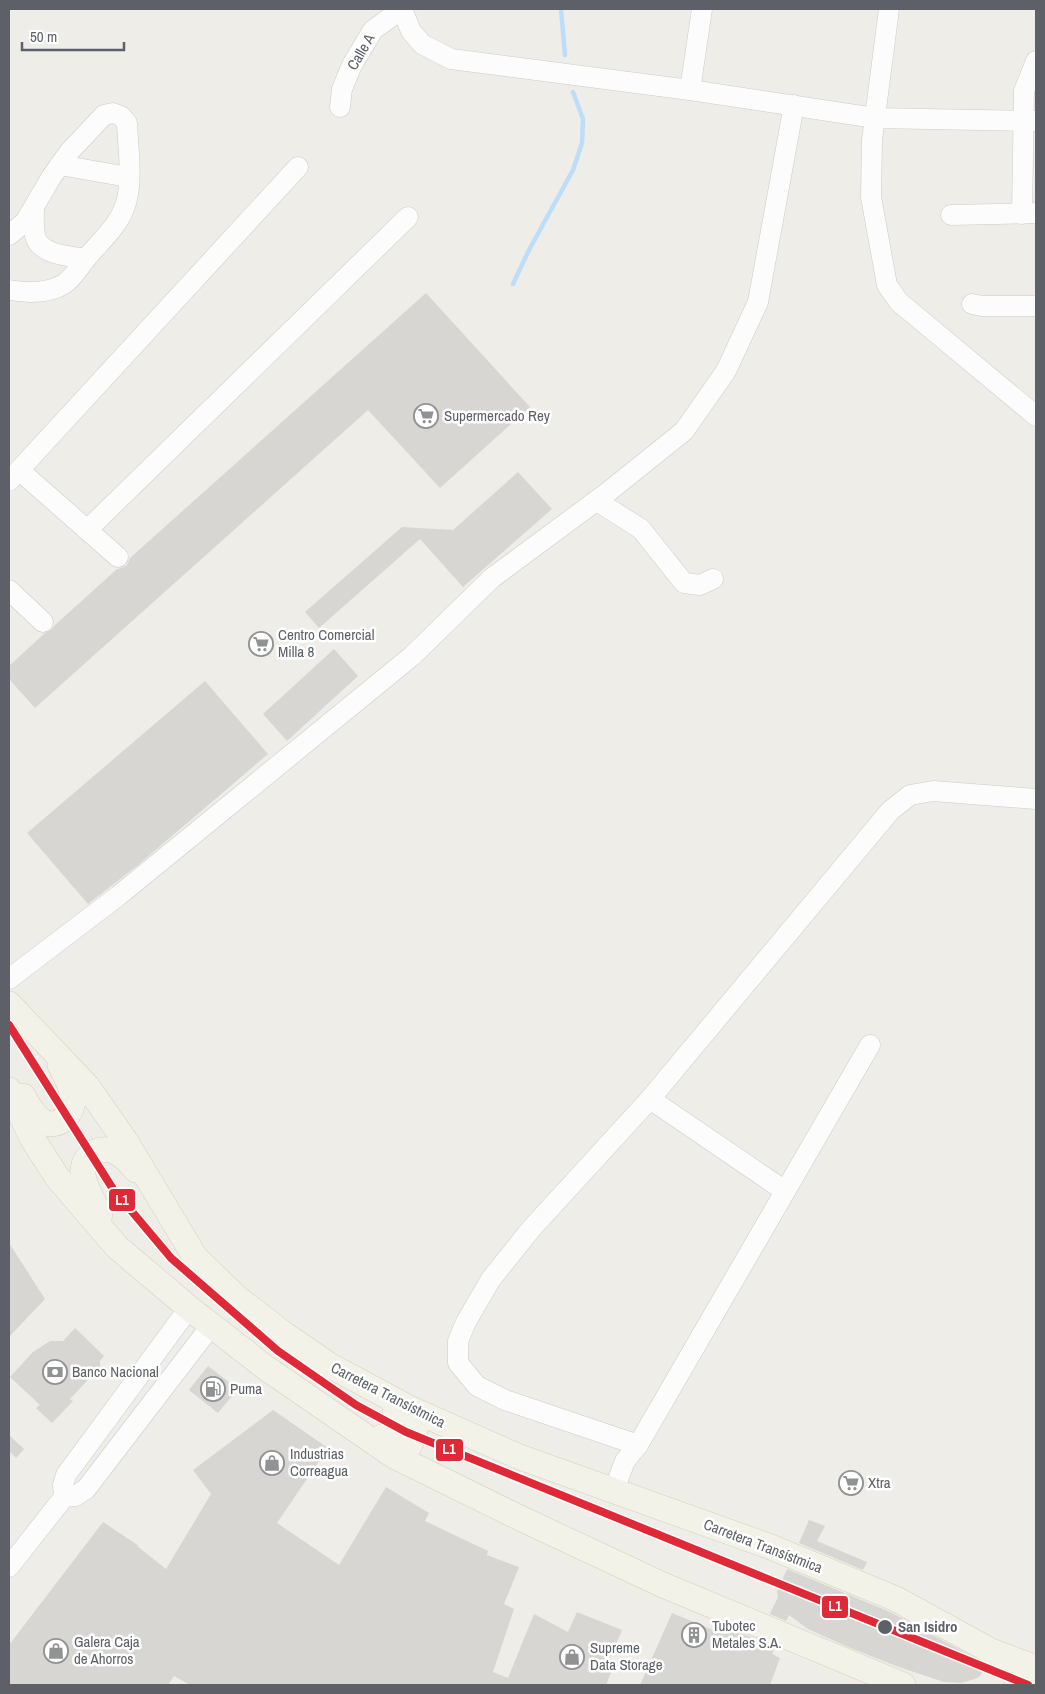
<svg xmlns="http://www.w3.org/2000/svg" width="1045" height="1694" font-family="'Archivo Narrow',sans-serif">
<rect width="100%" height="100%" fill="#eeede8"/>
<g fill="none" stroke-linecap="round" stroke-linejoin="round">
<g stroke="#bcdef8" stroke-width="4.5">
<path d="M561,9L565,55"/>
<path d="M513,284L529,250L573,170L582,143L583,119L573,92"/>
</g>
</g>
<g fill="#d8d6d3">
<path d="M426,293L530,407L440,488L368,410L35,708L9,679V666L45,633L51,630L55,625L117,569L122,568L127,565L130,558Z"/>
<path d="M518,472L552,509L463,587L420,539L319,628L305,612L402,527L453,530Z"/>
<path d="M334,649L358,676L287,741L263,714Z"/>
<path d="M205,681L268,754L138,865L88,904L27,833Z"/>
<path d="M9,1243L45,1299L9,1337Z"/>
<path d="M75,1328L104,1356L100,1361V1367L70,1399L73,1401L52,1423L36,1408L40,1405L10,1377L33,1352L50,1341H63Z"/>
<path d="M208,1366L238,1389L218,1413L189,1390Z"/>
<path d="M273,1410L328,1448L277,1523L339,1565L386,1487L429,1513L425,1521L488,1551L487,1555L519,1567L504,1604L514,1609L493,1672L508,1678L534,1614L568,1632L577,1612L622,1630L608,1663L614,1665L606,1685H190L174,1676L168,1685H9V1645L103,1522L139,1546H137L166,1569L211,1494L193,1470Z"/>
<path d="M9,1435L24,1449L16,1458L9,1451Z"/>
<path d="M809,1520L825,1526L817,1541L867,1562L863,1570L799,1543Z"/>
<path d="M787,1569L890,1612L988,1665L979,1677L975,1679L961,1683L944,1682L896,1666L848,1647L808,1629L789,1615L786,1621L770,1614L778,1597L777,1592Z"/>
<path d="M672,1613L720,1633L723,1626L775,1647L772,1654L780,1658L770,1685H640Z"/>
</g>
<g fill="none" stroke-linecap="round" stroke-linejoin="round">
<defs>
<g id="minor">
<path d="M402,9L411,31L422,44L451,59L690,90L875,118L1036,121"/>
<path d="M889,9L872,140L871,197L887,285L899,302L1036,416"/>
<path d="M690,90L702,9"/>
<path d="M340,107L342,89L352,65L373,30L402,9"/>
<path d="M60,165L128,177"/>
<path d="M34,207C34,216 33,226 35,235C38,255 70,256 86,259"/>
<path d="M1022,214L1024,91L1036,61"/>
<path d="M951,215L1036,213"/>
<path d="M9,235L25,222L52,176L70,151L104,115L113,113L121,116L127,123C128,147 133,180 126,203C119,227 99,242 84,261C78,269 73,278 64,284C48,294 27,293 9,290"/>
<path d="M972,304L982,306H1036"/>
<path d="M19,470L118,557"/>
<path d="M9,481L298,167"/>
<path d="M597,501L641,529L684,583L700,585L713,579"/>
<path d="M87,530L408,217"/>
<path d="M9,590L43,622"/>
<path d="M9,979L118,896L412,656L492,578L608,492L684,431L726,371L758,302L794,105"/>
<path d="M650,1099L785,1191"/>
<path d="M638,1445L505,1400L477,1386L458,1363V1341L466,1322L491,1279L531,1229L650,1099L890,811L910,795L933,791L1036,799"/>
<path d="M614,1490L625,1461L638,1445L870,1045"/>
<path d="M64,1497L63,1485L66,1475L189,1308"/>
<path d="M9,1567L64,1497L75,1496L86,1489L211,1326"/>
</g>
<g id="major">
<path d="M9,1004L87,1086L126,1142L195,1257L236,1297L284,1334L329,1365L409,1408L517,1456L771,1547L896,1599L991,1651L1036,1668"/>
<path d="M9,1090L32,1138L57,1177L117,1247L189,1308L266,1368L394,1456L522,1519L663,1585L903,1685"/>
<path d="M23,1096C28,1105 33,1115 42,1121C58,1131 74,1113 73,1098C72,1086 65,1075 60,1065"/>
<path d="M100,1214C94,1202 85,1189 83,1175C81,1154 102,1143 119,1154C126,1158 131,1164 136,1170"/>
<path d="M382,1437L402,1449C408,1449 409,1447 411,1442C422,1420 412,1421 395,1409"/>
<path d="M1017,1685L1024,1680L1036,1679"/>
</g>
</defs>
<use href="#minor" stroke="#cbcbca" stroke-width="21"/>
<use href="#major" stroke="#d8cfb4" stroke-width="26"/>
<use href="#minor" stroke="#fcfcfc" stroke-width="20"/>
<use href="#major" stroke="#f3f2e9" stroke-width="25"/>
<defs>
<path id="metro-1" d="M9,1025L113,1189L171,1258L278,1351L356,1405L406,1432L1028,1685"/>
</defs>
<use href="#metro-1" stroke="#fff" stroke-width="11"/>
<use href="#metro-1" stroke="#df2937" stroke-width="8"/>
</g>
<defs>
<symbol id="supermarket-ring" viewBox="-11 -11 22 22"><circle r="9.5" fill="#fff" stroke="#909294" stroke-width="1.5"/><path d="M-6-5.5h2.5l.6 2H6L4.5 2H-2.5L-4.4-4H-6ZM-1.5 3.2a1.3 1.3 0 1 0 .1 0ZM3 3.2a1.3 1.3 0 1 0 .1 0Z" fill="#909294"/></symbol>
<symbol id="bank-ring" viewBox="-11 -11 22 22"><circle r="9.5" fill="#fff" stroke="#909294" stroke-width="1.5"/><path d="M-6-4H6V4H-6ZM0-2.3a2.3 2.3 0 1 0 0 4.6a2.3 2.3 0 1 0 0-4.6Z" fill="#909294"/></symbol>
<symbol id="fuel-ring" viewBox="-11 -11 22 22"><circle r="9.5" fill="#fff" stroke="#909294" stroke-width="1.5"/><path d="M-5.5-6h7V0h2V4h1.3V-2.5L3-4.5l.8-.8L6-3V5H2.5V1h-1V6h-7ZM-4.2-4.7v3.2H.2V-4.7Z" fill="#909294"/></symbol>
<symbol id="shop-ring" viewBox="-11 -11 22 22"><circle r="9.5" fill="#fff" stroke="#909294" stroke-width="1.5"/><path d="M-5-2.5h2.3a2.7 3.5 0 0 1 5.4 0H5L5.5 6h-11ZM-1.5-2.5h3a1.5 2.3 0 0 0-3 0Z" fill="#909294"/></symbol>
<symbol id="building-ring" viewBox="-11 -11 22 22"><circle r="9.5" fill="#fff" stroke="#909294" stroke-width="1.5"/><path d="M-4-6H4V6H1V3H-1V6H-4ZM-2.5-4.3h1.7v1.8h-1.7ZM.8-4.3h1.7v1.8H.8ZM-2.5-1h1.7V.8h-1.7ZM.8-1h1.7V.8H.8Z" fill="#909294"/></symbol>
</defs>
<g fill-rule="evenodd">
<use href="#supermarket-ring" x="412" y="402" width="28" height="28"/>
<use href="#supermarket-ring" x="247" y="630" width="28" height="28"/>
<use href="#bank-ring" x="41" y="1358" width="28" height="28"/>
<use href="#fuel-ring" x="199" y="1375" width="28" height="28"/>
<use href="#shop-ring" x="258" y="1449" width="28" height="28"/>
<use href="#supermarket-ring" x="837" y="1469" width="28" height="28"/>
<use href="#building-ring" x="680" y="1621" width="28" height="28"/>
<use href="#shop-ring" x="42" y="1637" width="28" height="28"/>
<use href="#shop-ring" x="558" y="1643" width="28" height="28"/>
</g>
<circle fill="#5d6167" stroke="#fff" stroke-width="2" cx="885" cy="1627" r="8"/>
<g text-anchor="middle" stroke-width="5" stroke-linejoin="round" paint-order="stroke">
<g font-size="15" fill="#5d6167" stroke="#fff">
<text transform="translate(361 52) rotate(-60)" y="5">Calle A</text>
<text transform="translate(388 1395) rotate(27)" y="5">Carretera Transístmica</text>
<text transform="translate(763 1546) rotate(21)" y="5">Carretera Transístmica</text>
</g>
<g font-size="15" fill="#5d6167" stroke="#fff" text-anchor="start">
<text x="444" y="421">Supermercado Rey</text>
<text x="278" y="640">Centro Comercial<tspan x="278" dy="17">Milla 8</tspan></text>
<text x="72" y="1377">Banco Nacional</text>
<text x="230" y="1394">Puma</text>
<text x="290" y="1459">Industrias<tspan x="290" dy="17">Correagua</tspan></text>
<text x="868" y="1488">Xtra</text>
<text x="712" y="1631">Tubotec<tspan x="712" dy="17">Metales S.A.</tspan></text>
<text x="74" y="1647">Galera Caja<tspan x="74" dy="17">de Ahorros</tspan></text>
<text x="590" y="1653">Supreme<tspan x="590" dy="17">Data Storage</tspan></text>
</g>
<g font-size="15" font-weight="bold" fill="#5d6167" stroke="#fff" text-anchor="start">
<text x="898" y="1632">San Isidro</text>
</g>
</g>
<g stroke="#fff" stroke-width="2">
<rect x="108" y="1188" width="28" height="24" rx="5" fill="#df2937"/>
<rect x="435" y="1438" width="29" height="24" rx="5" fill="#df2937"/>
<rect x="821" y="1595" width="28" height="24" rx="5" fill="#df2937"/>
</g>
<g font-size="14" text-anchor="middle" font-weight="bold" fill="#fff">
<text x="122" y="1205">L1</text>
<text x="449" y="1454">L1</text>
<text x="835" y="1611">L1</text>
</g>
<rect width="1045" height="1694" fill="none" stroke="#5d6167" stroke-width="20"/>
<path d="M22 42v8h102v-8" fill="none" stroke="#5d6167" stroke-width="2.5"/>
<text x="30" y="42" font-size="15" fill="#5d6167" stroke="#ffffff" stroke-width="4" paint-order="stroke">50 m</text>
</svg>
